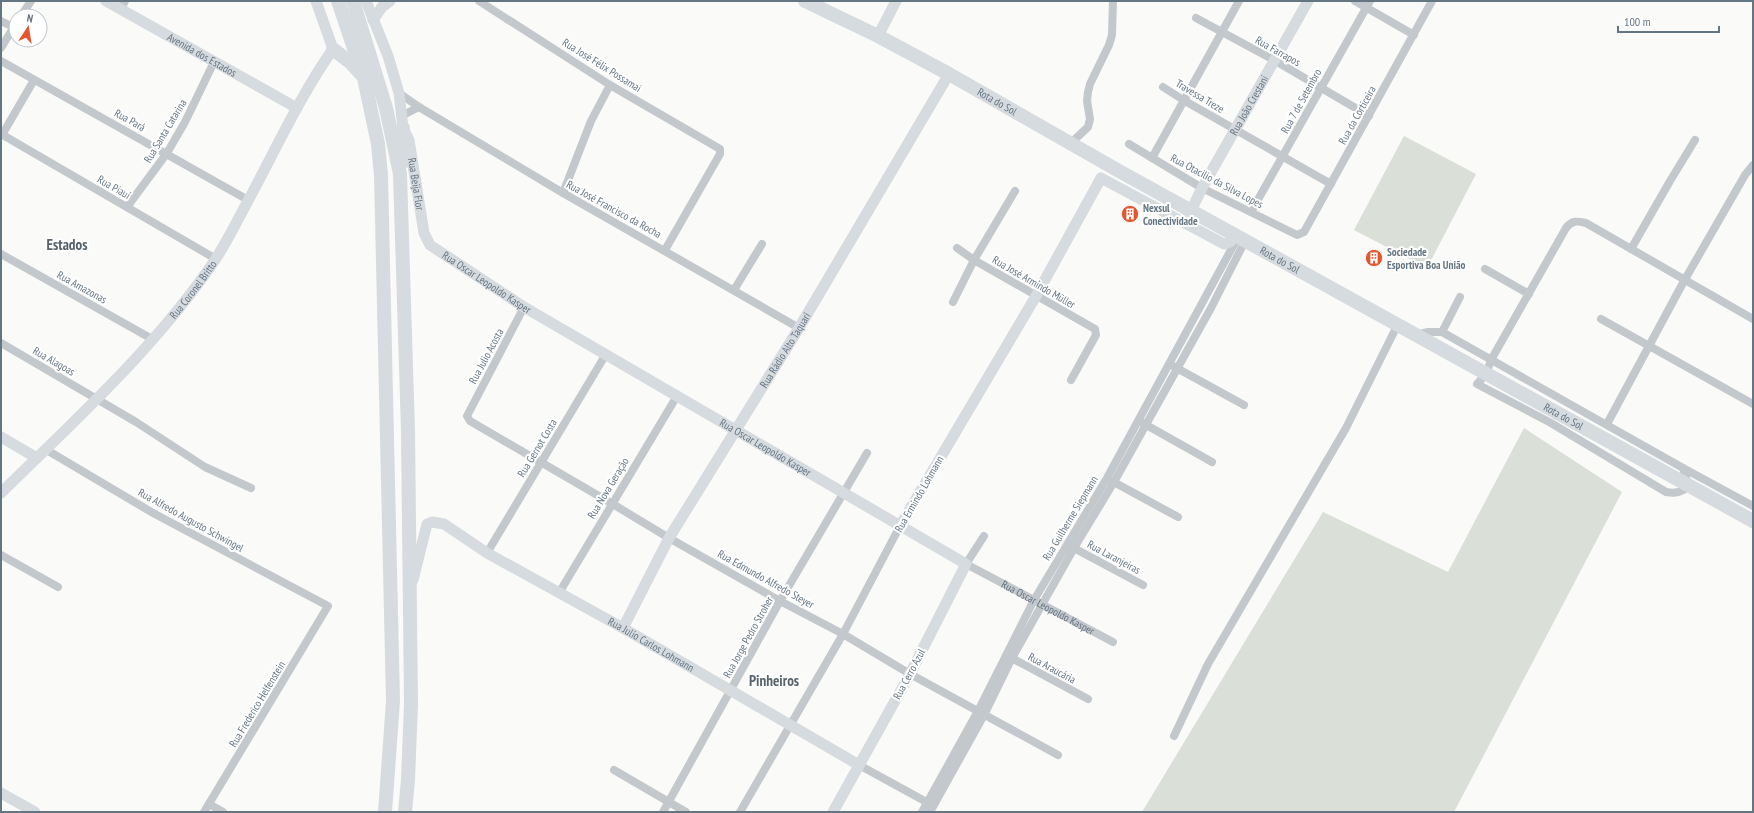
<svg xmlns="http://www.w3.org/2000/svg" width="1754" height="813" font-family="'PT Sans Narrow',sans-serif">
<rect width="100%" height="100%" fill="#fafaf8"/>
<g fill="#dadfd7">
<path d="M1404,136L1476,174L1427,268L1354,230Z"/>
<path d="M1524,428L1622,492L1454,812H1142L1323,512L1448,572Z"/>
</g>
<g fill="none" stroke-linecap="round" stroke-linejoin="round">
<g stroke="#c3c8cc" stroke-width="8">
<path d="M479,1L610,85L720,149V154L665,250"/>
<path d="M1355,1L1414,35"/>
<path d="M121,9L125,1"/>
<path d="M21,16L31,1"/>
<path d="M1196,18L1274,60L1369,116"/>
<path d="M1,21L13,27"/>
<path d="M1,48L16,23"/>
<path d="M1,61L248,200"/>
<path d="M1163,87L1185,101L1331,184"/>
<path d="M399,93L419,107L563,193L799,328"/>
<path d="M401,116L419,107"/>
<path d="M1,134L216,259"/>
<path d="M2,135L34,80"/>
<path d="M1071,143L1088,127L1090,119L1087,101L1088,92L1090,84L1109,45L1112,35L1113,1"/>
<path d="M1129,144L1202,188L1297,235L1304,232L1432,1"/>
<path d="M1152,158L1239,1"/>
<path d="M563,193L591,121L610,85"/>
<path d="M127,207L167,153L185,122L214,62"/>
<path d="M1251,212L1370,1"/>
<path d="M957,248L974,260L1095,329L1096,335L1071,380"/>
<path d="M1631,249L1670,181L1695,140"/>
<path d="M1,254L152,339"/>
<path d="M1485,269L1529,294"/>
<path d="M734,290L762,244"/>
<path d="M953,302L974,260L1015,191"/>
<path d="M524,307L467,416L470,421L611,503L669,538L780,601L843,634L910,674L1058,755"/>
<path d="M1601,319L1753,404"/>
<path d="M1442,332L1460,297"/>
<path d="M1416,335L1428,332H1442L1683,468L1689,487C1680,492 1676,494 1666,492L1551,423L1477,384L1486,374L1491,360L1566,228C1572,220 1577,221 1586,223L1753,319"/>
<path d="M1,343L136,422L205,467L251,488"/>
<path d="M1173,366L1244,405"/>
<path d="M1141,422L1212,462"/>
<path d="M1607,424L1684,281L1745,175L1753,165"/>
<path d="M45,449L153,513L328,606L204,812"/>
<path d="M1683,468L1753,506"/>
<path d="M1110,480L1178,517"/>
<path id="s1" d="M984,536L966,564L1113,642"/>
<path d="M1070,546L1143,585"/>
<path d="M487,553L606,354"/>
<path d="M1,555L58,587"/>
<path d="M559,593L677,396"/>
<path d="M1008,656L1088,699"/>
<path d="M1174,736L1208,664L1346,428L1397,326"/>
<path d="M859,765L932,805"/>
<path d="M614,770L686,812"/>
<path d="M209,804L223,812"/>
<path d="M663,812L780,601L867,453"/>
<path d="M740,812L843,634L900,526"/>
<path d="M922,812L978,711L1034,600L1107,478L1238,237"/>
<path d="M930,812L984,715L1012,658L1074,548L1114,482L1211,308L1245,241"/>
</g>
<g stroke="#d6dbdf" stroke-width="11">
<path id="s2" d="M106,1L297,108"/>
<path id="s3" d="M366,1L388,56L399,93L403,128L409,140L424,233L430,245L524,307L966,564L910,674L833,812"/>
<path d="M373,20L382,7L390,1"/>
<path d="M878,36L896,1"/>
<path d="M1101,178L1224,244L1230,242L1234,235"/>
<path id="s4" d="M1185,223L1202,188L1308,1"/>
<path d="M1,437L37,458"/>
<path id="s5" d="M1,493C76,419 156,347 215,260C228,240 238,219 249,199C276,149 300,96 333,49L316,1"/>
<path d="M900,526L1036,296L1101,178"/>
<path id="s6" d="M413,580L427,524L432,522L444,524L487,553L623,628L859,765"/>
<path id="s7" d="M623,628L669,538L799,328L949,74"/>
<path d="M1,793L35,812"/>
</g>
<g stroke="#d6dbdf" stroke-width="14">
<path d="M338,1L364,78L378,144L381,175L393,701L385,812"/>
<path d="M353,1L386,108L400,174L408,431L411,704L408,780L405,812"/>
<path id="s8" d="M805,1L878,36L949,74L1119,171L1753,521"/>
<path d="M333,49L351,63L361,74"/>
<path d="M403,128V162"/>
</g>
</g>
<defs>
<symbol id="building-disc" viewBox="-11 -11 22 22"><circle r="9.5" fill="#e4572e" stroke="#fff"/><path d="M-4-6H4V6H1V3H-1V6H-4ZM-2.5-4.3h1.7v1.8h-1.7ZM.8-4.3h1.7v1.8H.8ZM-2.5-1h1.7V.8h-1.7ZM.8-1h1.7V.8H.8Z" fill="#fff"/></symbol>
</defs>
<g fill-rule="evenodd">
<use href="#building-disc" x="1120" y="204" width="20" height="20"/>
<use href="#building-disc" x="1364" y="248" width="20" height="20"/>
</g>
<g text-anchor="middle" stroke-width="4" stroke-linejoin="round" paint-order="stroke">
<g font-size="11" fill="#657683" stroke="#fff">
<text transform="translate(1278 51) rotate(29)" y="4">Rua Farrapos</text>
<text dy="4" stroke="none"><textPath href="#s2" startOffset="110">Avenida dos Estados</textPath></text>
<text transform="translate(602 65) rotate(32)" y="4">Rua José Félix Possamai</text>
<text transform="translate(1200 96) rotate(31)" y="4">Travessa Treze</text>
<text dy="4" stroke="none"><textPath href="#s8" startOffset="217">Rota do Sol</textPath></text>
<text transform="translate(1301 101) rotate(-61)" y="4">Rua 7 de Setembro</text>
<text dy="4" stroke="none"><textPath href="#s4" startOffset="134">Rua João Crestani</textPath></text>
<text transform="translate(1357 115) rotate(-61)" y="4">Rua da Corticeira</text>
<text transform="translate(130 120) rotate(29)" y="4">Rua Pará</text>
<text transform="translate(165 131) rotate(-59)" y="4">Rua Santa Catarina</text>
<text transform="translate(1217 181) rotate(28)" y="4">Rua Otacilio da Silva Lopes</text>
<text dy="4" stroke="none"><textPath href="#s3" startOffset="191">Rua Beija Flor</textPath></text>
<text transform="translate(114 187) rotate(30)" y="4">Rua Piauí</text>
<text transform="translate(614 209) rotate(29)" y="4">Rua José Francisco da Rocha</text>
<text dy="4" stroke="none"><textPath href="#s8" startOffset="541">Rota do Sol</textPath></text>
<text dy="4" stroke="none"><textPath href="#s3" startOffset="322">Rua Oscar Leopoldo Kasper</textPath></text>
<text transform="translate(1034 282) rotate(30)" y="4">Rua José Armindo Müller</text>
<text transform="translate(82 287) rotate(29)" y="4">Rua Amazonas</text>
<text dy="4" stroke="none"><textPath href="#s5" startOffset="280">Rua Coronel Britto</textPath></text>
<text dy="4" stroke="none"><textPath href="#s7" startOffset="322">Rua Rádio Alto Taquari</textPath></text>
<text transform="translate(486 356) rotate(-62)" y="4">Rua Julio Acosta</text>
<text transform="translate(54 361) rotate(30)" y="4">Rua Alagoas</text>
<text dy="4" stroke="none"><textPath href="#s8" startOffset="865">Rota do Sol</textPath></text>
<text transform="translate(537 448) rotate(-59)" y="4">Rua Gernot Costa</text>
<text dy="4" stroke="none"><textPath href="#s3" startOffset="646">Rua Oscar Leopoldo Kasper</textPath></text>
<text transform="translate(608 488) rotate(-59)" y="4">Rua Nova Geração</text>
<text transform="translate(919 494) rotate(-60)" y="4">Rua Ermindo Lohmann</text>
<text transform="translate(1070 518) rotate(-59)" y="4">Rua Guilherme Siepmann</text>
<text transform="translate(191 520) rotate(29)" y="4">Rua Alfredo Augusto Schwingel</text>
<text transform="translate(1114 557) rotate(28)" y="4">Rua Laranjeiras</text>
<text transform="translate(766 579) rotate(29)" y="4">Rua Edmundo Alfredo Steyer</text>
<text dy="4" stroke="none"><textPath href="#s1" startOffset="126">Rua Oscar Leopoldo Kasper</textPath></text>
<text transform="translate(748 637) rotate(-61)" y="4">Rua Jorge Pedro Stroher</text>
<text dy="4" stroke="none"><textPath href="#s6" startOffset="315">Rua Julio Carlos Lohmann</textPath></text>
<text transform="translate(1052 668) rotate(28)" y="4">Rua Araucária</text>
<text transform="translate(909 674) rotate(-62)" y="4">Rua Cerro Azul</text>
<text transform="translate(257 704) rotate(-59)" y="4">Rua Frederico Helfenstein</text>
</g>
<g font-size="11" font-weight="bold" fill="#657683" stroke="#fff" text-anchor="start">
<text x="1143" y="212">Nexsul<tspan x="1143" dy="13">Conectividade</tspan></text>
<text x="1387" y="256">Sociedade<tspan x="1387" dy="13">Esportiva Boa União</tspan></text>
</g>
<g font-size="15" font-weight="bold" fill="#57646e" stroke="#fff">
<text x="67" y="250">Estados</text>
<text x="774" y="686">Pinheiros</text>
</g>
</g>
<rect width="1754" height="813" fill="none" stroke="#657683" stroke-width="4"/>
<g transform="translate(28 28) rotate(12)"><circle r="19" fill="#ffffff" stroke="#c1c8cd"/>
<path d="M0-3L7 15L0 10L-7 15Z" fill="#e4572e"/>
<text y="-6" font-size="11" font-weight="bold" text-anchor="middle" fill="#657683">N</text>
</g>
<path d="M1618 26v6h101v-6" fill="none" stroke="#657683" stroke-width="2"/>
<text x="1624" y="26" font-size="12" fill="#657683" stroke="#ffffff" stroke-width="3" paint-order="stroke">100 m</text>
</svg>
